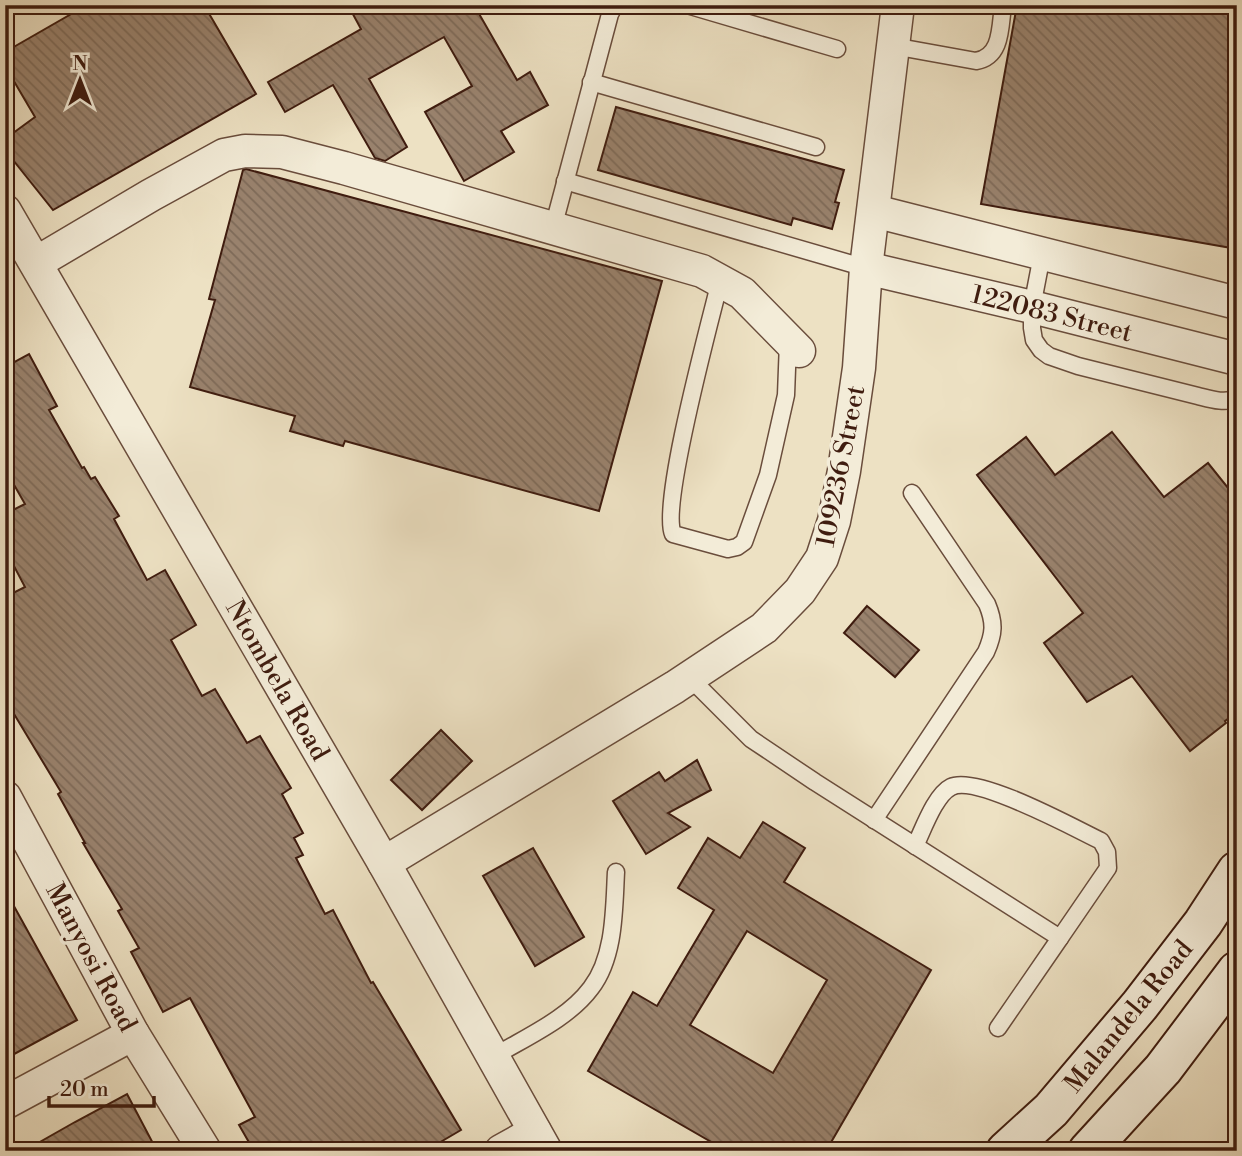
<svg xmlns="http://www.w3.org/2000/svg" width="1242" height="1156" font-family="'Libre Bodoni',serif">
<defs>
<pattern id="building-back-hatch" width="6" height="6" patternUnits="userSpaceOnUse" patternTransform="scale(1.75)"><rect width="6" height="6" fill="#99826d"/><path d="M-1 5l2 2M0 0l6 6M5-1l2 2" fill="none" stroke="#7e6a58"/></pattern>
</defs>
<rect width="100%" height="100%" fill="#ede1c3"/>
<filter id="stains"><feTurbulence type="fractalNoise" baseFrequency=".00286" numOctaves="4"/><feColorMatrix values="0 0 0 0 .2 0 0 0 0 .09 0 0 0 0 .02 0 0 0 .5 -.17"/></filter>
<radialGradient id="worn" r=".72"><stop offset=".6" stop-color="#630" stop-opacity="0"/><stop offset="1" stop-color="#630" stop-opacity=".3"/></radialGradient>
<g fill="url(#building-back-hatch)" stroke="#3f1c0f" stroke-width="2" fill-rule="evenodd">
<path d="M87,5H204L256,94L53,210L5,150V139L35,117L5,66V52Z"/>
<path d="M348,5H474L517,80L530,72L548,105L501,131L514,152L464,181L425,112L472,86L444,37L369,79L407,147L385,161L375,158L333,85L285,112L268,82L361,29Z"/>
<path d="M1017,5H1237V249L981,204Z"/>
<path d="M616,107L844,170L835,202L839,203L832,229L793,218L791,225L598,170Z"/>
<path d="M246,169L662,281L599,511L345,441L343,446L290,431L295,416L190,387L215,300L209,299L243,170Z"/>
<path d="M29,354L57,406L49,410L82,468L84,467L91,479L95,477L119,516L114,519L147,580L165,570L196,625L171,640L202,696L215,689L247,743L260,736L291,788L282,794L303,833L294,838L303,855L296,858L325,914L333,910L371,983L373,982L461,1130L425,1151H254L239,1125L255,1117L190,998L163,1012L131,952L139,948L118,911L122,909L83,843H85L58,794L61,792L5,699V597L25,587L5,549V514L25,504L5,469V367Z"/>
<path d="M1112,432L1164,497L1208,463L1237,499V712L1225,721L1226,723L1190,751L1132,676L1087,702L1044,643L1083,613L977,475L1026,437L1055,475Z"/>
<path d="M867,606L919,650L895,677L844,633Z"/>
<path d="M441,730L472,761L422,810L391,780Z"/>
<path d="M697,760L711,790L668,813L690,827L646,854L613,801L659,772L665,781Z"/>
<path d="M763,822L805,848L784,882L931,970L826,1151H727L588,1071L633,992L657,1006L714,910L678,888L708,838L740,858ZM747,931L827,980L773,1073L690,1025Z"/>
<path d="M533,848L584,937L535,966L483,876Z"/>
<path d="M5,890L77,1020L5,1059Z"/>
<path d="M127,1094L157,1151H24L75,1122Z"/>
</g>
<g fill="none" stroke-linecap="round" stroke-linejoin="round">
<defs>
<g id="service">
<path d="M687,5L837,49"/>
<path d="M893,46L976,61C1002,57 1000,27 1003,5"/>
<path d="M591,82L816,147"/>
<path d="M565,181L866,268"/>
<path d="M553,228L610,14L615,5"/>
<path d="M1042,255L1032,307V328L1034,340L1041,350L1049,356L1078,366L1198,396C1210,399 1225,404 1237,398"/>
<path d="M720,281C710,322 660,505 673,534L728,549L737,547L744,542L768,475L786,395L788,342"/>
<path d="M690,678L751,739L815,782L1060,938L998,1028"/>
<path d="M874,820L986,652C994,634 995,623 987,604L912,493"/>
<path d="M915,846C923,830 935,795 951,787C976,774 1074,828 1101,841L1107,852L1108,868L1060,938"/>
<path d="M493,1057C526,1037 568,1019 591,988C615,957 614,909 616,872"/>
</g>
<g id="minor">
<path d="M5,211L384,863L546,1151"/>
<path d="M874,211L1237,303"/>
<path d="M36,263L151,195L224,155L245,151L282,152L344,168L702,271L742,293L799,351"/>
<path d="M866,268L1032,307L1237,359"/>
<path d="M5,797L133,1034L205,1151"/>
<path d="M384,863L675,687L764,628L800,591L822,558L834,521L844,471L859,368L866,268L898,5"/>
<path d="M5,1103L133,1034"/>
<path d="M501,1151L535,1132"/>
</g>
<g id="secondary">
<path d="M1006,1151L1051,1110L1140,1005L1203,923L1237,871"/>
<path d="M1088,1151L1163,1069L1237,971"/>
</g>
</defs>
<use href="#service" stroke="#6a4d3c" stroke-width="19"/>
<use href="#minor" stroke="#6a4d3c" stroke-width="35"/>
<use href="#secondary" stroke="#3f1c0f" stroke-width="42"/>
<use href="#service" stroke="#f3ecd8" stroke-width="16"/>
<use href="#minor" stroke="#f3ecd8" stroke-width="32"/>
<use href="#secondary" stroke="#f3ecd8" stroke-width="38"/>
</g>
<g text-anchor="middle" stroke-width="7" stroke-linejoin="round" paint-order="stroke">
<g font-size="26" fill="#3f1c0f" stroke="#f3ecd8">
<text transform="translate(1052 313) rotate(14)" y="9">122083 Street</text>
<text transform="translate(840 466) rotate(-79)" y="9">109236 Street</text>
<text transform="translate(278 680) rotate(60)" y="9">Ntombela Road</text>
<text transform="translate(92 957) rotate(62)" y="9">Manyosi Road</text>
<text transform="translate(1128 1016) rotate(-51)" y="9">Malandela Road</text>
</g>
</g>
<rect width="1242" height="1156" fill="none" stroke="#ede1c3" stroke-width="28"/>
<rect x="7" y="7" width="1228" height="1142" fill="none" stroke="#3f1c0f" stroke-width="3.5"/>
<rect x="14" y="14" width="1214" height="1128" fill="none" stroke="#3f1c0f" stroke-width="2"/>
<g transform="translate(80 80)" stroke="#f3ecd8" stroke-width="5" paint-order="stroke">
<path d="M0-5L12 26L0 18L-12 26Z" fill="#3f1c0f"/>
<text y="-10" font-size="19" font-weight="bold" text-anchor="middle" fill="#3f1c0f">N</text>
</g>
<path d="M49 1096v10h105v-10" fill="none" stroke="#3f1c0f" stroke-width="3.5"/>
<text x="60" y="1096" font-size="21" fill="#3f1c0f" stroke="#f3ecd8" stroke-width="5" paint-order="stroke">20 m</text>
<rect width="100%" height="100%" filter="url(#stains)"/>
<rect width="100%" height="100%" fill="url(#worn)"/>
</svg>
